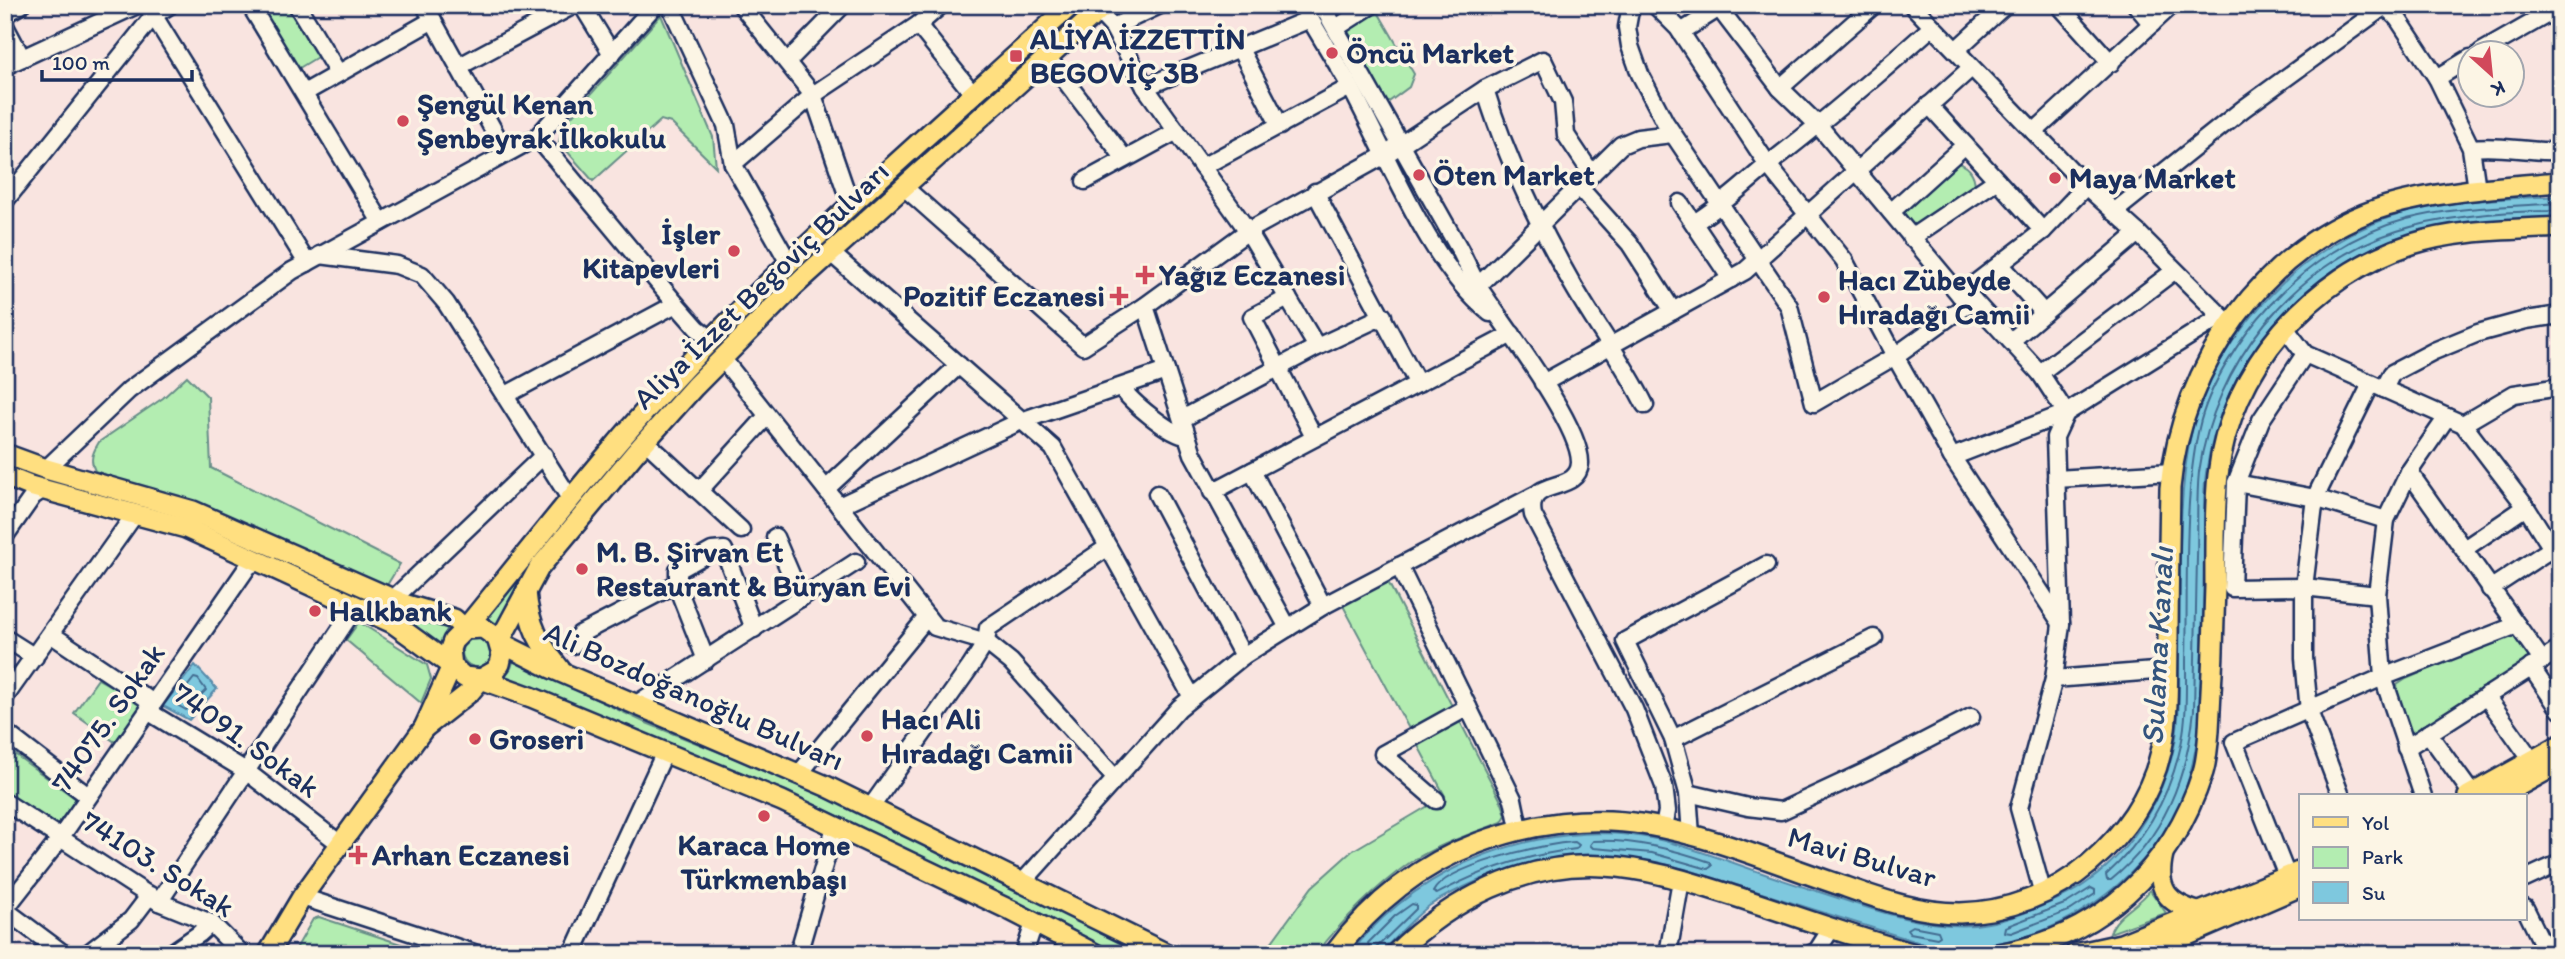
<svg xmlns="http://www.w3.org/2000/svg" width="2565" height="959" font-family="Itim,sans-serif">
<rect width="100%" height="100%" fill="#f9e4e0"/>
<filter id="ink" filterUnits="userSpaceOnUse"><feTurbulence type="fractalNoise" baseFrequency=".0143" numOctaves="2"/><feDisplacementMap in="SourceGraphic" scale="14" xChannelSelector="R" yChannelSelector="G"/><feConvolveMatrix kernelMatrix="1 2 1 2 8 2 1 2 1" color-interpolation-filters="sRGB"/></filter>
<g filter="url(#ink)">
<g fill="#b3edb1" stroke="#678e88" stroke-width="2">
<path d="M256,5H290L319,56L296,70Z"/>
<path d="M1082,5H1093L744,326L498,628L482,622L650,416L741,323L852,216L991,92Z"/>
<path d="M1378,12L1414,74L1409,87L1386,104L1344,30Z"/>
<path d="M661,15L713,137L716,167L671,123L661,120L593,181L559,142L562,127Z"/>
<path d="M1954,163C1968,163 1975,174 1975,187L1909,233L1893,214Z"/>
<path d="M187,376L208,397L211,468L400,564L384,590L159,493L95,471C89,460 93,452 99,442L163,398Z"/>
<path d="M5,462L23,471L198,522L408,614L448,627L440,645L405,621L5,469Z"/>
<path d="M1386,578L1502,803L1506,815L1502,822C1471,834 1436,845 1408,864C1373,889 1343,920 1316,954H1263L1312,887L1352,851L1445,796L1341,602Z"/>
<path d="M359,622L427,665L431,679L421,703L346,640Z"/>
<path d="M2510,634L2515,636L2527,650L2529,662L2417,733L2409,731L2399,700L2397,685L2406,679Z"/>
<circle cx="477" cy="652" r="15"/>
<path d="M515,656L579,691L644,722L754,766L867,816L1144,954H1117L1046,916L786,791L503,679L511,668Z"/>
<path d="M98,679L143,704L115,742L74,713Z"/>
<path d="M5,747L76,799L58,824L50,823L5,791Z"/>
<path d="M2150,890L2166,913L2110,933C2116,914 2139,906 2150,890Z"/>
<path d="M319,917L431,954H293L313,919Z"/>
</g>
<g fill="#7ec8de" stroke="#568bab" stroke-width="2">
<path d="M2560,196V217C2506,221 2448,220 2397,238C2296,275 2222,366 2206,473C2202,500 2205,529 2204,557C2203,608 2202,660 2201,711C2197,745 2191,783 2175,814C2137,884 2062,938 1982,945C1963,947 1943,946 1924,944L1685,869C1613,850 1552,851 1482,879C1464,887 1445,895 1429,906C1411,920 1395,938 1379,954H1366L1357,945C1390,905 1435,874 1484,855C1538,835 1599,827 1656,839C1687,846 1717,857 1748,868C1781,880 1814,890 1847,901C1889,915 1931,928 1975,925C1999,923 2021,915 2042,906C2059,899 2075,892 2089,881C2133,849 2164,797 2175,743C2180,715 2179,684 2179,656C2181,581 2176,502 2192,429C2199,393 2225,349 2248,321C2298,258 2365,215 2446,204C2484,199 2522,198 2560,196Z"/>
<path d="M195,665L217,689L189,720L163,706Z"/>
</g>
<g fill="none" stroke-linecap="round" stroke-linejoin="round">
<g stroke="#436c91" stroke-width="2">
<path d="M2560,203C2509,207 2457,206 2407,219C2354,233 2307,265 2270,305C2241,336 2208,386 2199,428C2183,499 2188,587 2186,660C2186,688 2187,718 2181,745C2170,796 2145,840 2106,875L2107,880H2111C2164,837 2187,778 2194,710C2195,659 2196,608 2197,557C2198,529 2196,500 2199,472C2214,365 2293,264 2397,231C2448,215 2507,211 2560,211"/>
<path d="M194,678L198,679L206,690L186,710L177,705L176,701Z"/>
<path d="M1593,841C1633,839 1673,849 1710,862L1712,866L1708,869L1652,853L1593,848L1590,845Z"/>
<path d="M1575,842L1579,845L1576,849C1526,855 1482,869 1437,894L1433,892C1445,866 1546,843 1575,842Z"/>
<path d="M2091,888L2095,890V894L2071,910L2011,933L2004,932L2005,927L2067,903Z"/>
<path d="M1412,904L1416,905V909L1375,949H1370L1368,943L1395,916Z"/>
<path d="M1912,926L1938,931L1940,936L1937,938L1910,933L1907,929Z"/>
</g>
<defs>
<g id="minor">
<path d="M147,5L307,263"/>
<path d="M250,5L381,222"/>
<path d="M297,5L338,73"/>
<path d="M427,5L425,6L506,153"/>
<path d="M582,5L612,54"/>
<path d="M670,5L726,125L733,164L789,263"/>
<path d="M741,5L813,95L851,206"/>
<path d="M1302,5C1318,33 1335,60 1351,88C1389,158 1428,263 1490,313"/>
<path d="M1322,5L1460,250C1466,262 1472,276 1479,288C1502,323 1581,425 1580,463C1578,496 1525,475 1533,515L1634,709L1664,786L1667,811L1664,828"/>
<path d="M1631,5L1627,27L1630,46L1640,74L1665,122L1789,306L1814,403L1895,356L1952,457L2061,623"/>
<path d="M1655,5L1678,28L1768,165L1844,260L1895,356L1973,300"/>
<path d="M1912,5L2086,186L2138,233L2230,325"/>
<path d="M2059,5L2111,63"/>
<path d="M2136,5L2152,24"/>
<path d="M2385,5L2398,19L2437,78"/>
<path d="M1719,8L1780,88L1819,126L1960,295L1973,300L2040,373L2066,413L2055,437L2061,624L2054,679L2019,808L2043,894"/>
<path d="M1098,11L1113,27L1145,87L1248,231L1317,347"/>
<path d="M5,14L21,5"/>
<path d="M918,25L974,95"/>
<path d="M5,26L22,58"/>
<path d="M1113,27L1160,5"/>
<path d="M1336,28L1372,5"/>
<path d="M1681,32L1724,5"/>
<path d="M1240,49L1280,126"/>
<path d="M1956,50L2005,5"/>
<path d="M2481,52L2560,7"/>
<path d="M1048,58L1125,159"/>
<path d="M2470,58L2437,78L2471,148L2477,189"/>
<path d="M788,61L843,5"/>
<path d="M5,66L137,5"/>
<path d="M458,67L574,5"/>
<path d="M1145,87L1310,19"/>
<path d="M1780,88L1874,5"/>
<path d="M1485,89C1505,155 1536,220 1570,280C1594,323 1623,361 1645,405"/>
<path d="M304,93L433,20"/>
<path d="M1929,105L2043,231"/>
<path d="M2034,132L2172,5"/>
<path d="M537,137L676,304L697,328L711,339"/>
<path d="M2471,148C2503,144 2529,153 2560,151"/>
<path d="M733,164L813,95L918,25L941,5"/>
<path d="M1202,167L1350,87"/>
<path d="M1085,181L1177,131"/>
<path d="M904,187L1083,346L1145,306L1248,231L1385,155L1485,89L1543,60L1563,102L1566,135L1592,174"/>
<path d="M1579,187L1630,244L1673,311"/>
<path d="M1315,192L1418,384"/>
<path d="M5,201L154,15L170,5"/>
<path d="M1680,203L1731,279"/>
<path d="M1891,212L1965,145"/>
<path d="M2114,212L2243,109L2386,5"/>
<path d="M1694,223C1722,206 1744,184 1770,163C1826,120 1879,74 1932,27"/>
<path d="M1911,238L1997,180"/>
<path d="M831,253L1053,448L1192,697"/>
<path d="M320,255L397,265L422,275L446,303L571,500"/>
<path d="M2000,264L2044,313"/>
<path d="M1478,286L1621,145L1638,138L1672,134"/>
<path d="M1960,295L2043,231L2086,186"/>
<path d="M1288,298L1252,317L1314,437"/>
<path d="M1145,306L1193,454L1288,628"/>
<path d="M2285,328L2305,354L2463,424L2526,507L2560,561"/>
<path d="M2011,341L2138,233"/>
<path d="M2305,354L2261,420L2236,483L2232,588L2304,587L2377,595"/>
<path d="M722,358L935,627L986,642L1011,662L1115,778"/>
<path d="M2040,373L2174,271"/>
<path d="M1543,383L1745,271L1971,68"/>
<path d="M1121,387C1130,401 1170,435 1187,436"/>
<path d="M2384,389L2392,373L2434,351L2478,333L2526,320L2560,315"/>
<path d="M506,395L676,304"/>
<path d="M1182,419L1317,347L1383,316"/>
<path d="M2463,424L2514,394L2560,387"/>
<path d="M645,441L741,530"/>
<path d="M1952,457L2066,413L2220,317"/>
<path d="M46,469L129,390L292,271L537,137L655,5"/>
<path d="M1252,471L1323,606"/>
<path d="M2056,479L2172,472"/>
<path d="M2236,483L2315,498L2386,520"/>
<path d="M826,489L959,365"/>
<path d="M699,491L767,416"/>
<path d="M1212,492L1512,334"/>
<path d="M1157,494L1243,656"/>
<path d="M839,506L1021,421L1166,371"/>
<path d="M5,536L33,496L42,490"/>
<path d="M775,537L801,598"/>
<path d="M2464,549L2526,507"/>
<path d="M1399,566L1513,799L1519,828"/>
<path d="M2490,589L2551,549"/>
<path d="M393,599L544,455"/>
<path d="M2517,625L2542,660"/>
<path d="M52,635L146,698L154,715L246,771L339,843"/>
<path d="M5,638L35,657"/>
<path d="M573,645L580,634L678,583"/>
<path d="M706,660L678,589V570L712,551L724,550L754,629"/>
<path d="M2531,667L2560,710"/>
<path d="M2054,679L2167,670"/>
<path d="M2486,696L2533,762"/>
<path d="M5,697L135,514"/>
<path d="M635,705L856,562"/>
<path d="M5,732L88,796"/>
<path d="M2428,733L2472,794"/>
<path d="M1673,739L1874,638"/>
<path d="M2406,748L2560,649"/>
<path d="M799,774L927,617"/>
<path d="M1688,793L1748,807L1781,811L1869,770L1971,717"/>
<path d="M2341,796L2309,711L2304,658V587L2315,498L2371,384"/>
<path d="M2423,796L2383,677L2377,595L2386,520L2409,472L2447,417"/>
<path d="M1436,800L1383,754L1468,707"/>
<path d="M5,802L159,902L211,923L242,954"/>
<path d="M871,807L971,666L986,642L988,628L1108,547"/>
<path d="M1691,835L1688,793L1673,739L1625,641L1766,565"/>
<path d="M2287,876L2234,742L2383,677L2517,625L2409,472"/>
<path d="M2525,879L2560,863"/>
<path d="M1023,882L1179,708L1243,656L1323,606L1535,495"/>
<path d="M302,897L477,954"/>
<path d="M159,902L356,606"/>
<path d="M2525,908L2546,951"/>
<path d="M5,909L56,844L249,565L259,562"/>
<path d="M5,910L64,954"/>
<path d="M87,954L131,920L150,895"/>
<path d="M170,954L199,934L211,923"/>
<path d="M572,954L665,752"/>
<path d="M798,954L835,827"/>
<path d="M1024,954L1034,923"/>
<path d="M1668,954L1681,880"/>
<path d="M1811,954L1817,951L1831,929"/>
<path d="M2536,954L2560,947"/>
</g>
<g id="major">
<path d="M5,454L46,469L193,511L404,604L454,619L465,629"/>
<path d="M5,476L30,486L186,528L393,623L452,666"/>
<path d="M526,592C529,626 539,643 560,669"/>
<path d="M465,629C545,531 623,430 711,340C826,222 951,116 1071,5"/>
<path d="M499,642L539,568L635,453L694,387L793,287L1105,5"/>
<path d="M499,642L551,668L826,786L1167,954"/>
<path d="M424,728L470,692L481,679L495,671L500,664L502,655L497,638L483,628L465,629L453,641L450,649L452,666L464,677L481,679L531,697L782,801L1010,910L1095,954"/>
<path d="M2468,796L2560,745"/>
<path d="M2500,796L2560,763"/>
<path d="M2163,854C2155,889 2167,904 2201,913"/>
<path d="M268,954L302,897L424,728L452,666"/>
<path d="M1334,954C1372,903 1419,865 1478,843C1531,823 1591,815 1647,825C1713,836 1782,866 1846,887C1882,900 1921,913 1960,913C2007,912 2054,894 2089,864C2124,834 2150,798 2161,752C2169,718 2167,683 2168,648C2168,595 2169,542 2170,488C2181,366 2265,243 2387,206C2443,190 2502,187 2560,182"/>
<path d="M1395,954C1450,900 1525,861 1604,866C1647,868 1687,881 1728,894C1791,914 1852,937 1915,954"/>
<path d="M1997,954C2099,938 2172,869 2203,772C2207,759 2208,743 2209,730C2212,682 2214,634 2215,586C2215,549 2214,512 2218,475C2230,368 2312,276 2412,244C2459,229 2512,230 2560,227"/>
<path d="M2075,954L2121,944L2301,871"/>
<path d="M2144,954L2301,886"/>
</g>
</defs>
<use href="#minor" stroke="#1b2f5e" stroke-width="21"/>
<use href="#major" stroke="#1b2f5e" stroke-width="24"/>
<use href="#minor" stroke="#fcf5e5" stroke-width="16"/>
<use href="#major" stroke="#ffdf80" stroke-width="19"/>
</g>
</g>
<g fill="#d1495b" stroke="#fcf5e5" stroke-width="2.5">
<circle cx="1332" cy="53" r="7"/>
<rect x="1009" y="49" width="14" height="14" rx="3.5"/>
<circle cx="403" cy="121" r="7"/>
<circle cx="1419" cy="175" r="7"/>
<circle cx="2055" cy="178" r="7"/>
<circle cx="734" cy="251" r="7"/>
<path d="M1141.5 264.5h7v7h7v7h-7v7h-7v-7h-7v-7h7z"/>
<path d="M1115.5 285.5h7v7h7v7h-7v7h-7v-7h-7v-7h7z"/>
<circle cx="1824" cy="297" r="7"/>
<circle cx="582" cy="569" r="7"/>
<circle cx="315" cy="611" r="7"/>
<circle cx="867" cy="736" r="7"/>
<circle cx="475" cy="739" r="7"/>
<circle cx="764" cy="816" r="7"/>
<path d="M354.5 844.5h7v7h7v7h-7v7h-7v-7h-7v-7h7z"/>
</g>
<g text-anchor="middle" stroke-width="7" stroke-linejoin="round" paint-order="stroke">
<g font-size="30" font-weight="bold" fill="#1b2f5e" stroke="#fcf5e5" text-anchor="start">
<text x="1030" y="49">ALİYA İZZETTİN<tspan x="1030" dy="34">BEGOVİÇ 3B</tspan></text>
<text x="1346" y="63">Öncü Market</text>
<text x="417" y="114">Şengül Kenan<tspan x="417" dy="34">Şenbeyrak İlkokulu</tspan></text>
<text x="1433" y="185">Öten Market</text>
<text x="2069" y="188">Maya Market</text>
<text x="720" y="244" text-anchor="end">İşler<tspan x="720" dy="34">Kitapevleri</tspan></text>
<text x="1159" y="285">Yağız Eczanesi</text>
<text x="1838" y="290">Hacı Zübeyde<tspan x="1838" dy="34">Hıradağı Camii</tspan></text>
<text x="1105" y="306" text-anchor="end">Pozitif Eczanesi</text>
<text x="596" y="562">M. B. Şirvan Et<tspan x="596" dy="34">Restaurant &amp; Büryan Evi</tspan></text>
<text x="329" y="621">Halkbank</text>
<text x="881" y="729">Hacı Ali<tspan x="881" dy="34">Hıradağı Camii</tspan></text>
<text x="489" y="749">Groseri</text>
<text x="764" y="855" text-anchor="middle">Karaca Home<tspan x="764" dy="34">Türkmenbaşı</tspan></text>
<text x="372" y="865">Arhan Eczanesi</text>
</g>
<g font-size="30" fill="#1b2f5e" stroke="#fcf5e5">
<text transform="translate(761 285) rotate(-44)" y="10">Aliya İzzet Begoviç Bulvarı</text>
<text transform="translate(694 696) rotate(24)" y="10">Ali Bozdoğanoğlu Bulvarı</text>
<text transform="translate(108 718) rotate(-55)" y="10">74075. Sokak</text>
<text transform="translate(246 740) rotate(36)" y="10">74091. Sokak</text>
<text transform="translate(1862 857) rotate(16)" y="10">Mavi Bulvar</text>
<text transform="translate(158 864) rotate(32)" y="10">74103. Sokak</text>
</g>
<g font-size="32" font-style="italic" fill="#34557e" stroke="#fcf5e5">
<text transform="translate(2157 646) rotate(-87)" y="11">Sulama Kanalı</text>
</g>
</g>
<rect width="2565" height="959" fill="none" stroke="#fcf5e5" stroke-width="28"/>
<rect x="14" y="14" width="2537" height="931" fill="none" stroke="#1b2f5e" stroke-width="2.5" filter="url(#ink)"/>
<rect x="2299" y="794" width="228" height="126" fill="#fcf5e5" stroke="#a2a6af" stroke-width="2"/>
<rect x="2313" y="817" width="35" height="10" fill="#ffdf80" stroke="#a2a6af" stroke-width="2"/>
<text x="2362" y="830" font-size="21" fill="#1b2f5e">Yol</text>
<rect x="2313" y="847" width="35" height="21" fill="#b3edb1" stroke="#a2a6af" stroke-width="2"/>
<text x="2362" y="864" font-size="21" fill="#1b2f5e">Park</text>
<rect x="2313" y="882" width="35" height="21" fill="#7ec8de" stroke="#a2a6af" stroke-width="2"/>
<text x="2362" y="900" font-size="21" fill="#1b2f5e">Su</text>
<g transform="translate(2491 74) rotate(153)"><circle r="33" fill="#fcf5e5" stroke="#a2a6af" stroke-width="2"/>
<path d="M0-5L12 26L0 18L-12 26Z" fill="#d1495b"/>
<text y="-10" font-size="19" font-weight="bold" text-anchor="middle" fill="#1b2f5e">K</text>
</g>
<path d="M42 70v10h150v-10" fill="none" stroke="#1b2f5e" stroke-width="3.5"/>
<text x="52" y="70" font-size="21" fill="#1b2f5e" stroke="#fcf5e5" stroke-width="5" paint-order="stroke">100 m</text>
</svg>
